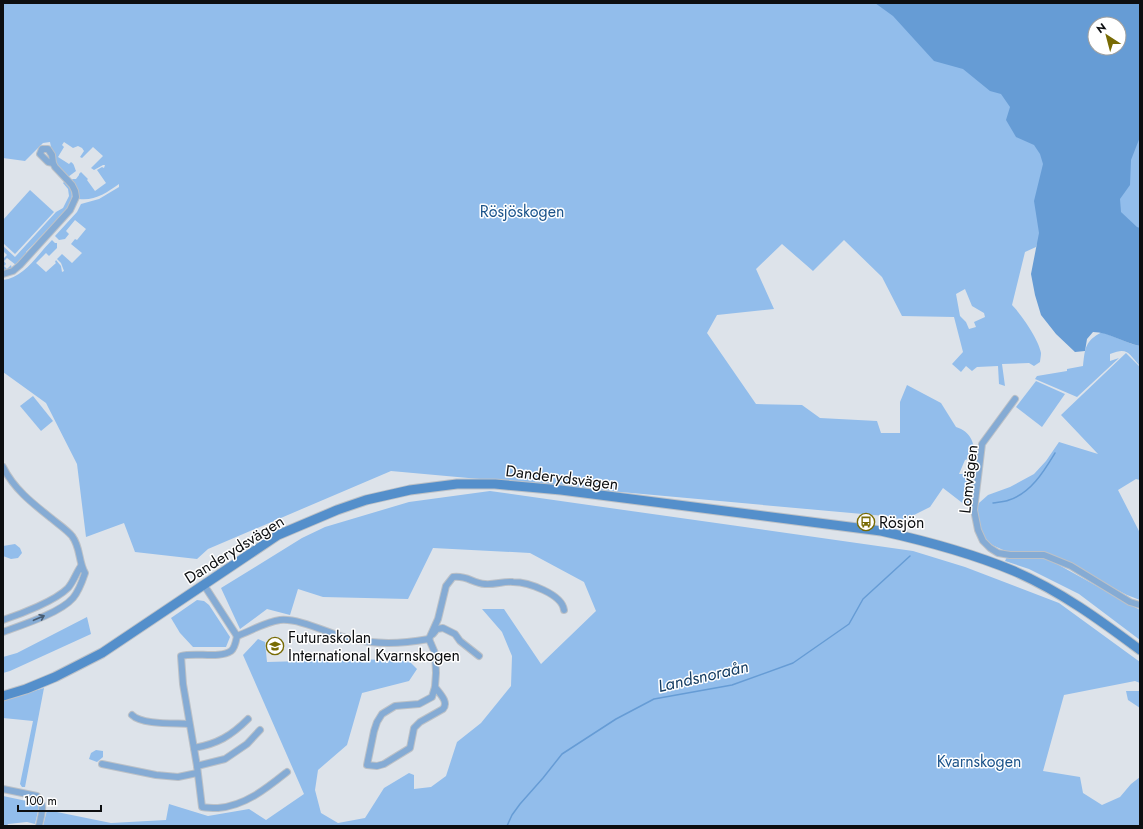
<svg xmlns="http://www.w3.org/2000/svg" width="1143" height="829" font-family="Jost,sans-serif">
<rect width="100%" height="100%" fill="#dde3ea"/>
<g fill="#92bdeb" fill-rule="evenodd">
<path d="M3,3H1038L1095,48L1140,61V246L1037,244L1036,247L1025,252L1012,305C1021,314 1039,340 1041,353C1041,356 1040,360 1040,362L1034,366L1029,363L1002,364L1005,386L999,384L998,366L977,367L972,371L966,366L961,372L952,364L963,352L954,317L902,316L882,277L844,240L813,271L782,244L756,269L774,309L717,315L707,333L756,404L802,405L820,418L877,421L881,433H900V402L907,385L941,403L956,427C971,432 973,441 976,456L965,460L959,474H971L974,480L972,501L965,505L943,488L930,507L904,520L885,516L829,511L391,471L208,549L197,559L135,552L124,523L86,537L77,464L46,403L3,372V280C24,278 38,254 52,240L55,243H57V248L49,256L46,253L36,263L46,272L56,263L55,262L56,260L61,266L62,272L64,271L61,263L57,259L62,254L72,263L82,253L71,244L75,239L77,240L86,229L75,220L66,231L69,234L65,239L59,240L55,236L77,212L81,204L99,199L119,187V184C106,193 95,201 79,199L77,188L72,179H76L79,175V174L81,172L88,179L87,180L95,191L106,183L97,170L102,167L104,168L105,165H103L94,170L91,168L103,156L93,147L82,158L80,157L84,151L82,148L78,146L73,148L64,142L62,145L64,147L58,157L69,164L71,162C75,165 74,167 76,171L68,177L54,162L50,142L43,143L25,161L3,158ZM965,289L972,306L984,313L985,317L974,322L976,327L969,329L966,322L960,316L956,294Z"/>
<path d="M65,181C73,188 73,196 70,206L26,252V255L16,265L7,258L4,261L6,264L4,266L7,269L11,265L12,269L3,272V259L7,255L3,251V246L15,257L56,212L63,208L69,196L68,189L63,183Z"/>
<path d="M30,190L54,212L15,254L3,243V220Z"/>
<path d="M1102,332L1132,344L1140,346V366C1128,353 1128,347 1110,354V361L1119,358L1077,397L1035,379L1037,376L1067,371V369L1083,366C1085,348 1085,341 1102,332Z"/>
<path d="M1126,353L1140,367V480L1136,479L1118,490L1140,533V600L1127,595L1044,552L1012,554L992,545L982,535L977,508L979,503L988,495L1010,487L1034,474L1046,461L1059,442L1098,454L1061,415Z"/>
<path d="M1036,381L1065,394L1042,427L1016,407Z"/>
<path d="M33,396L53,421L41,431L20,406Z"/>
<path d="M490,491L913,551L965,567L1059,603L1140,662V683L1135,681L1064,695L1043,771L1080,777L1083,793L1102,805L1120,797L1131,784L1140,777V826H43L47,810L111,823L166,820L169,804L208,816L249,809L266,820L304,794L243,655L258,639L265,642L267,662L303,661L329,658L359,659L409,661L417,669L409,681L362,693L347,745L318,770L315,790L321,813L338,823L365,818L384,788L409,773L414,775V789L431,787L446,776L457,742L481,723L511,686L512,656L502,632L482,609H504L541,664L596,611L584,582L530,553L433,548L408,599L323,597L298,589L290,615L267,609L240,629L221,588L302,538L325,527L409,502Z"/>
<path d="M15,544L20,548L22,553L18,558L11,559L3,556V546Z"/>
<path d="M1037,556L1048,559L1140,610V640L1079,594L1029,569L1005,561L1007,557Z"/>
<path d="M197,600L204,601L209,605L230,637L226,647H193L180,633L171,618Z"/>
<path d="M87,617L91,634L10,671L3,673V657L17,653Z"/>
<path d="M44,688L25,787H22L20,784L33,721L3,718V700Z"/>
<path d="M1126,691H1140V708L1128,700Z"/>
<path d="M96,750L103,751V757L97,762L89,759L91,753Z"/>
<path d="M3,796L36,803L39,807L35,824L27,822L8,824L7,826H3Z"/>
</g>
<path fill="#669cd5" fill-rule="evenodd" d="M875,3H1140V137L1131,160L1130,185L1120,199L1121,212L1137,227L1140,228V346C1124,343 1109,332 1093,332L1087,339L1085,351L1075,352L1056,334L1041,315L1035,295L1031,274L1039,233L1034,201L1043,164L1040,154L1034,145L1016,137L1006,120L1010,107L1001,94L990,91L963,69L934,61L893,16ZM1095,24H1119V48H1095Z"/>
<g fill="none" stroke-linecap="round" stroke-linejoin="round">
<g stroke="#669cd5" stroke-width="1.5">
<path d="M993,503C999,502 1004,502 1009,500C1031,493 1044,471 1055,453"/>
<path d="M507,826L512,815L520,804L543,778L562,754L616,719L654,699L732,685L793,663L849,624L863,599L910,556"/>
</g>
<defs>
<g id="street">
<path d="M3,274L13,271L20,265L70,210L76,197L75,191L72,185L55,167L53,163L52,155L48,149H42L40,154L48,162L53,163"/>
<path d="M1015,399L982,444L974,510L978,530L983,541L990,548L998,553L1010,555H1044L1071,566L1130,602L1140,605"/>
<path d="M3,467C14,489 32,503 51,518C58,524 66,529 72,536C81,548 78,561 85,573C82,582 79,591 73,598C60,613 22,625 3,632"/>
<path d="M204,585L237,636C251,631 265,622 280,620C299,618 328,633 347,638C377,645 400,644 429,639"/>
<path d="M3,620C21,614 55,601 68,588C74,581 76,573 81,566"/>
<path d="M433,634L437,629L443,628L455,634L460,641L479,656"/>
<path d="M237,636C236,641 235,648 231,651C219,659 196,652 181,656L183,684L197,766L202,807C208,808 213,808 218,808C245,806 267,788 287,772"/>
<path d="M429,639L435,653L436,673L435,687L432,697L419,704L395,706L382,714L377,722L374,731L367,765L377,766L384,764L410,748L414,728L420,722L443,709C449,702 440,694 435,687"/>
<path d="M429,639L438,619L446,586L453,577C467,575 472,583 485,584C494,585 504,581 513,582C528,582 562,594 564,610"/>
<path d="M132,715C142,725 175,723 189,724"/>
<path d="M194,748C217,744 231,736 248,719"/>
<path d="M102,764L156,775L178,777L197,773"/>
<path d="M197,766L225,759L247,744L260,730"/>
<path d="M3,789L37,796C46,805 41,815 39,826"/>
</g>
<path id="secondary" d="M3,696L26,689L55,677L102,653L278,535L337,510L366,500L410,490L457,484H495L561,490L881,531C926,541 971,553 1014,571C1060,591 1100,620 1140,650"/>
</defs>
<use href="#street" stroke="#bcc1c7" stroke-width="8"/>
<use href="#secondary" stroke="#bcc1c7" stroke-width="11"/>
<use href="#street" stroke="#85abd4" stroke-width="6"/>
<use href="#secondary" stroke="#548fcb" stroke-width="9"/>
</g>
<defs><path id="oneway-shaft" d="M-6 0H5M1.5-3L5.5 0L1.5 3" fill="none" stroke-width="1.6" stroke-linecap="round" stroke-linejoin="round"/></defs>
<use stroke="#485c72" href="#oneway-shaft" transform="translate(39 618) rotate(-23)"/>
<defs>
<symbol id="bus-ring" viewBox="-11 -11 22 22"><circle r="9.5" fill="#fff" stroke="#786b04" stroke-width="1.5"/><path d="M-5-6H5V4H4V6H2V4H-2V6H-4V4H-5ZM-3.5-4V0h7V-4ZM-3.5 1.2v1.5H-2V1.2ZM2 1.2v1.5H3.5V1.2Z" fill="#786b04"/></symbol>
<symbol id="school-ring" viewBox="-11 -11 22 22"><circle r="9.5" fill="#fff" stroke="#786b04" stroke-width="1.5"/><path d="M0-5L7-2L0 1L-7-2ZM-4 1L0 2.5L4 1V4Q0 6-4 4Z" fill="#786b04"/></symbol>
</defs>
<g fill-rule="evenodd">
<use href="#bus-ring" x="856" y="512" width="20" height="20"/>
<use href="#school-ring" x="265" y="636" width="20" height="20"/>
</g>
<g text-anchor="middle" stroke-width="3" stroke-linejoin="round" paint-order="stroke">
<g font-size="16" fill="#1c548a" stroke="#fff">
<text x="522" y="217">Rösjöskogen</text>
<text x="979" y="767">Kvarnskogen</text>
</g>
<g font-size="16" fill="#0c0e10" stroke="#fff">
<text transform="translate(562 477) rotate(7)" y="6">Danderydsvägen</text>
<text transform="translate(968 479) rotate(-84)" y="6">Lomvägen</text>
<text transform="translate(234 549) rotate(-32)" y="6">Danderydsvägen</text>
</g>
<g font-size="16" fill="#0c0e10" stroke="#fff" text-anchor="start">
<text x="879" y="528">Rösjön</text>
<text x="288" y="643">Futuraskolan<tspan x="288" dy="18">International Kvarnskogen</tspan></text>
</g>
<g font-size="17" font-style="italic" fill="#163d62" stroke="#fff">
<text transform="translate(703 676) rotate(-13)" y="6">Landsnoraån</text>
</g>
</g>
<rect width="1143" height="829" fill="none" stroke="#0c0e10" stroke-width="8"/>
<g transform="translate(1107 36) rotate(324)"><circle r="19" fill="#ffffff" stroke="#9e9f9f"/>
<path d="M0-3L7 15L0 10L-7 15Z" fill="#786b04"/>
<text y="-6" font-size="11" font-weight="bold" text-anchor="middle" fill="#0c0e10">N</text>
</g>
<path d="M18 805v6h83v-6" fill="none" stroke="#0c0e10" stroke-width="2"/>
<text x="24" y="805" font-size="12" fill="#0c0e10" stroke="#ffffff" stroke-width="3" paint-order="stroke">100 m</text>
</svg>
